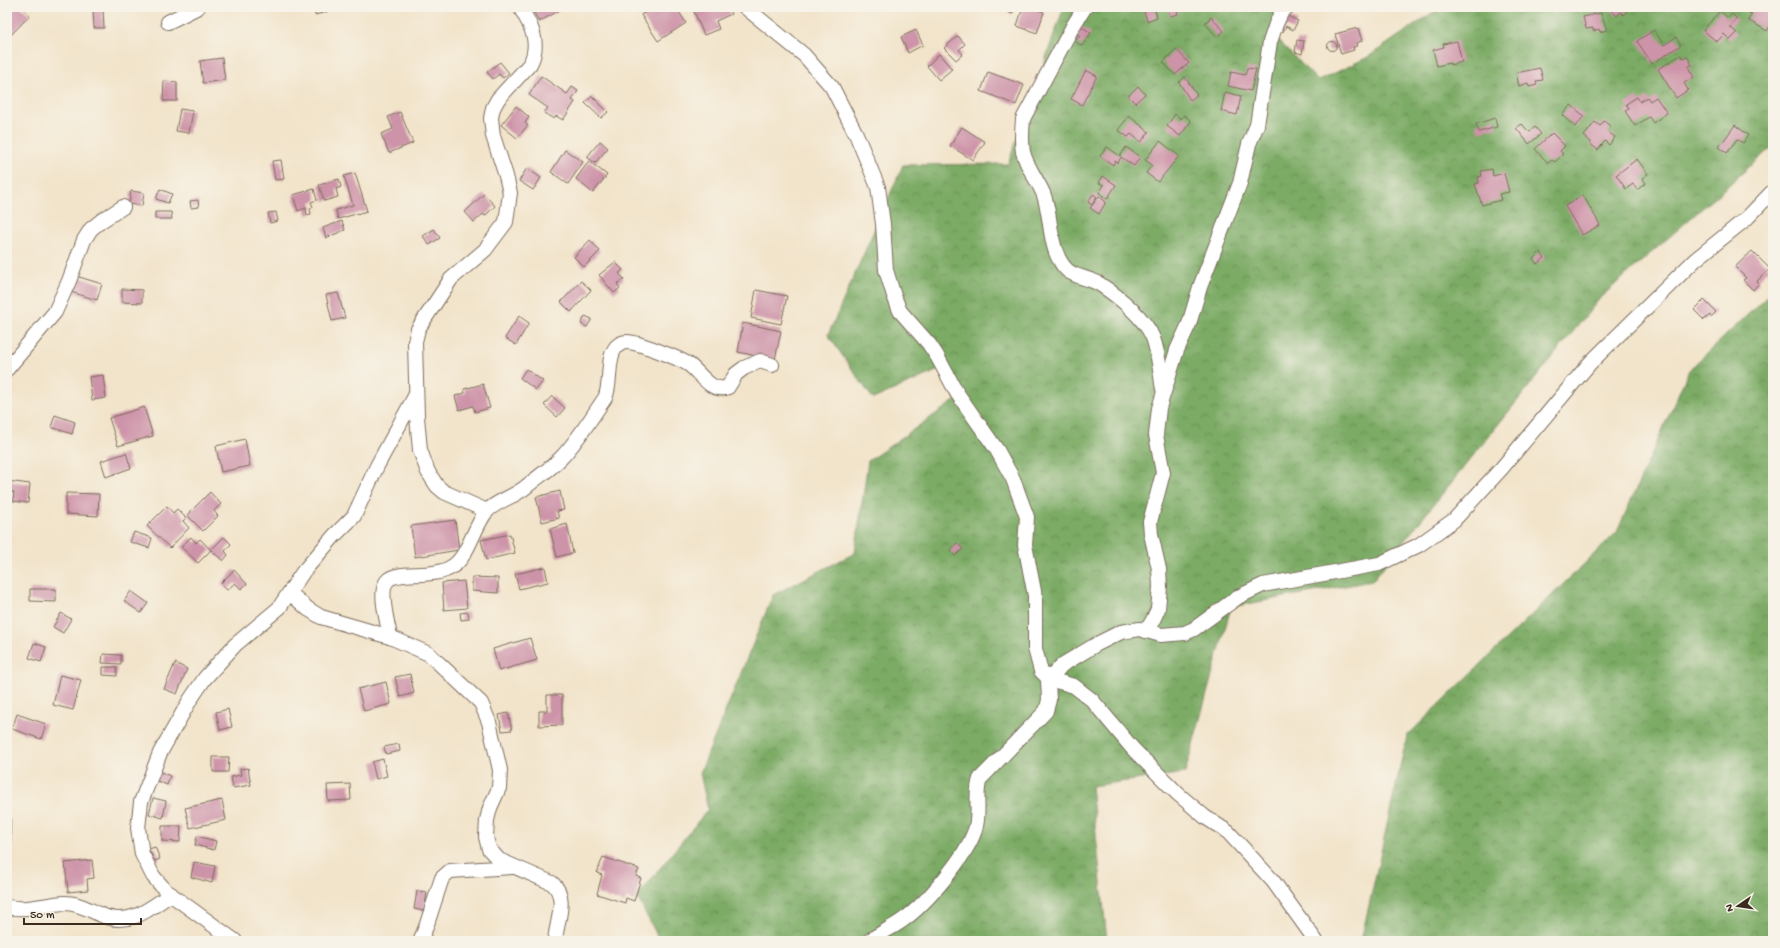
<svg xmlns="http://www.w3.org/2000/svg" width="1780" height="948" font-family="'Gochi Hand',sans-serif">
<defs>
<pattern id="forest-crowns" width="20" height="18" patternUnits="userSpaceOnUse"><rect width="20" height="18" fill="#7cab65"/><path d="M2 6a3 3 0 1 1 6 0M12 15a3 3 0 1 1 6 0" fill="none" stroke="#678b53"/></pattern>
</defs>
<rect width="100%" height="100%" fill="#f7f3e8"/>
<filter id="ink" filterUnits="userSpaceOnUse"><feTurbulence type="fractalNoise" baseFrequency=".025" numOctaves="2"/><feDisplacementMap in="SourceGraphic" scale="8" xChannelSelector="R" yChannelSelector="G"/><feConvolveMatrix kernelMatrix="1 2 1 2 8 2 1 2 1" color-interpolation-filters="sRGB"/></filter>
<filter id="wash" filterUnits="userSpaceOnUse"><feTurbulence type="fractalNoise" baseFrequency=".012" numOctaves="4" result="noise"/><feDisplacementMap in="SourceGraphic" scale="16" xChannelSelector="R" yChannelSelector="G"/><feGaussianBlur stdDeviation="0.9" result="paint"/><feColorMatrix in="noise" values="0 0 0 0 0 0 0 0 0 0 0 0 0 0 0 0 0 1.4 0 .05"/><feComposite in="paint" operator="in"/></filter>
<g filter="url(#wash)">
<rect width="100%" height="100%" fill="#f2e4cb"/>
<g fill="url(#forest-crowns)" stroke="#5c6a42">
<path d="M1064,7H1283L1270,32L1318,81L1368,57L1441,7H1773V146L1601,297L1372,581L1231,607L1185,773L1091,786L1107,941H660L637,897L708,809L700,773L773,595L855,553L868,461L956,400L941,369L873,399L828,335L903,165L1008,164Z"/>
<path d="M1773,291V941H1361L1407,736L1617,532L1689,370Z"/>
</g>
<g id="blocks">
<g fill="#cd93a8">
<path d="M8,7H21L30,15L10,36L7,33Z"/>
<path d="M313,7H325L327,12L315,15Z"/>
<path d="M531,7H565L539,22Z"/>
<path d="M653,7H676L686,23L658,41L641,15Z"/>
<path d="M692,7H728L731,14L716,21L719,29L704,35Z"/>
<path d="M999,7H1016L1012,14Z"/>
<path d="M1023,7H1028L1044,12L1037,33L1017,26Z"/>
<path d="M1146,7H1154L1157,17L1147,21L1143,8Z"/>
<path d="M1167,7H1176L1178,14L1170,16Z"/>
<path d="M1608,7H1631L1623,15L1621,12L1617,16Z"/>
<path d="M1752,7H1772L1770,10L1773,12V21L1767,31L1748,20L1752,14L1749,13Z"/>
<path d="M93,9H103L104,28H94Z"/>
<path d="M1720,11L1728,18L1732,14L1737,19L1730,27L1737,33L1730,40L1724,34L1717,42L1703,30Z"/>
<path d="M1601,13L1607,30L1600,32L1599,29L1593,31V28L1586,29L1583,17Z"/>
<path d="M1284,14L1298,21L1293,30L1286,26L1283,32L1276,29Z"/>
<path d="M1211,17L1224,31L1217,37L1205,23Z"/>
<path d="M1078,24L1091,33L1082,46L1075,41L1080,36L1073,31Z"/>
<path d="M1358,28L1362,41L1356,43L1357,46L1353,47L1354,50L1341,54L1335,34Z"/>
<path d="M916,30L923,45L908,53L901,37Z"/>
<path d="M1654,30L1664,45L1676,37L1681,45L1652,64L1637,41Z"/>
<path d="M958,36L965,44L959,50L963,54L956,60L944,48Z"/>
<path d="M1297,40L1304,41L1302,54L1295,52Z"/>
<path d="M1457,41L1462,62L1450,65V63L1437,66L1433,50L1444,47L1443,44Z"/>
<circle cx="1332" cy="46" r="4.5"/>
<path d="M1176,49L1189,63L1175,75L1163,62Z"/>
<path d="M939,54L952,69L939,80L927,66Z"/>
<path d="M1681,55L1683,58L1687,56L1692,65L1688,67L1694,77L1684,83L1688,90L1676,98L1658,69Z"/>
<path d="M222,58L225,80L203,83L200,61Z"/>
<path d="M500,62L509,73L503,78L499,74L493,79L487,72Z"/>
<path d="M1247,68L1256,69L1251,91L1228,86L1231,72L1245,75Z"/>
<path d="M1540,68L1543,80L1536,81L1537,85L1529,87L1528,83L1519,86L1516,73Z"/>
<path d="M1086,70L1097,76L1082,105L1071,99Z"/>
<path d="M988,72L1024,85L1016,105L981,91Z"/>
<path d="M541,76L567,94L572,87L578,91L572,100L575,102L563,120L556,116L554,119L544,113L548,108L529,95Z"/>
<path d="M1185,77L1197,95L1190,100L1179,82Z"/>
<path d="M164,81L177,82V101H163Z"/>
<path d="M1138,86L1145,94L1135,103L1128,96Z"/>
<path d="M1225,92L1241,96L1237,115L1221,111Z"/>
<path d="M592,96L608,112L601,118L585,103Z"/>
<path d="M1637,97L1640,102L1647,97L1650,101L1656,97L1667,113L1653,123L1649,117L1635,126L1625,111L1629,109L1626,104Z"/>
<path d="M1571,105L1584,116L1575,127L1562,115Z"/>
<path d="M516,106L529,117L525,123L528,125L517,138L501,125Z"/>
<path d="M180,109L193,111L189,133L176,131Z"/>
<path d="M400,112L413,143L389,153L381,134L393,129L388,117Z"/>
<path d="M1175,114L1181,119L1184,115L1191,121L1180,136L1167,126Z"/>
<path d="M1129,116L1149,132L1141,142L1131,134L1128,137L1118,130Z"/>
<path d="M1495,118L1497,127L1479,132L1476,124Z"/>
<path d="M1604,121L1611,127L1608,132L1615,137L1609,145L1605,141L1598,150L1590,144L1591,142L1584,136L1595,122L1600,126Z"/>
<path d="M1522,124L1529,132L1535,127L1541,134L1529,144L1516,128Z"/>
<path d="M1735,125L1748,135L1743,143L1737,139L1727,153L1719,147Z"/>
<path d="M962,127L985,142L973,160L950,146Z"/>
<path d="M1552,133L1565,146L1560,151L1563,154L1555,162L1552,160L1548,163L1535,149Z"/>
<path d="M600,141L608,148L595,163L587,157Z"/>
<path d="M1160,141L1179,156L1158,182L1146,173L1152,165L1145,160Z"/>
<path d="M1107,147L1120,156L1126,147L1140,157L1134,166L1121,157L1118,163L1115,161L1113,165L1100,156Z"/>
<path d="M565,150L583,162L568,184L551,172Z"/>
<path d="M1637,159L1648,174L1642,178L1646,183L1637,190L1633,184L1626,189L1616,175Z"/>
<path d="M281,160L284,179L275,180L272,161Z"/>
<path d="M589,161L607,175L593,193L576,179Z"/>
<path d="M527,168L541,178L533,190L519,181Z"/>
<path d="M1492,169L1493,176L1504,173L1509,192L1499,194L1501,200L1482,205L1475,184L1479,183L1478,177L1482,176L1481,171Z"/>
<path d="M355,173L367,211L338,219L336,210L353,205L344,176Z"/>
<path d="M1103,176L1116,185L1107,199L1099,193L1104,185L1099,183Z"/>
<path d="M339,179L341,187L336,189L338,197L324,201L319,185Z"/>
<path d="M160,189L172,194L168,203L156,199Z"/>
<path d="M314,189L317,200L311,202L313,207L310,209L311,214L307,215L306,208L298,211L293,195Z"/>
<path d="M131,191L144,193L142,206L129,204Z"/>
<path d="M484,194L495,206L485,216L483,214L474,222L465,212Z"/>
<path d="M1093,194L1097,197L1092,205L1088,202Z"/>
<path d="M1583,195L1600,225L1582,235L1565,206Z"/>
<path d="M1099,196L1106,202L1099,214L1090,208Z"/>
<path d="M198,200L199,207L191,208L190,201Z"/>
<path d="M155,212H171L172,219H155Z"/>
<path d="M276,212L278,221L270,223L268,213Z"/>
<path d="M342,221L345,230L326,238L323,228Z"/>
<path d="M434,229L440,238L429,245L423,236Z"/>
<path d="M590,240L600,251L584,267L574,257Z"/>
<path d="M1752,251L1770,269L1757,281L1759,283L1753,290L1743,280L1746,278L1735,267Z"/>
<path d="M1540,252L1545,258L1537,264L1533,259Z"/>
<path d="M615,262L623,270L619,273L624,279L617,284L620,288L614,293L599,275Z"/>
<path d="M76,276L102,284L97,300L71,292Z"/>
<path d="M581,281L591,290L571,312L561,302Z"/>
<path d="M122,289L142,290V303L122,302Z"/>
<path d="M756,290L787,296L781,324L751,318Z"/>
<path d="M338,293L345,318L332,321L326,295Z"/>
<path d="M1704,300L1716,312L1711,317L1710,315L1704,320L1694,310Z"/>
<path d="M519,316L529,323L516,345L505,338Z"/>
<path d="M585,316L592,319L587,327L581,324Z"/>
<path d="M743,323L781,331L775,360L738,352Z"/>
<path d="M526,369L543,381L536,390L520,378Z"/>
<path d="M103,375L106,398L92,400L89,377Z"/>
<path d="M483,384L490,408L475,412L473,406L459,410L455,396L465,393L464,389Z"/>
<path d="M552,396L565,408L557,417L544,405Z"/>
<path d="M144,407L153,436L118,446L109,418Z"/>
<path d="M55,415L75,422L72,434L51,427Z"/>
<path d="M245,439L250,466L221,472L216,446Z"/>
<path d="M126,453L131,468L106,477L101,461Z"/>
<path d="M7,481L30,484L28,503L13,501L14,492H7Z"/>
<path d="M560,491L564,510L557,511L559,518L542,522L536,497Z"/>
<path d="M210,492L221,504L214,511L218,516L203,531L187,515Z"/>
<path d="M66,493L99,494L98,516L66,514Z"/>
<path d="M167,506L173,513L177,509L186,518L183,521L189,528L170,548L147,526Z"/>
<path d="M455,520L459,550L415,557L411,526Z"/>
<path d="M567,524L573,553L557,557L550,529Z"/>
<path d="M134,532L152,538L149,548L130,542Z"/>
<path d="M510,534L515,553L486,560L481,540Z"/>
<path d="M191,537L196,543L200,539L211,550L198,563L181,547Z"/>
<path d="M224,537L231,544L225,551L228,555L223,561L211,550Z"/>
<path d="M957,543L963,549L955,556L950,551Z"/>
<path d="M545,567L548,582L519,589L515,574Z"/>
<path d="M234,570L247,584L241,589L235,583L227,590L221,583Z"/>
<path d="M472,577L498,578V593L472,591Z"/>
<path d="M464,581L467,608L444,610L442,583Z"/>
<path d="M30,589H56V602L30,601Z"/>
<path d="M131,591L148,603L141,613L124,601Z"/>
<path d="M468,612L469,619L461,620L460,613Z"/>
<path d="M61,613L71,619L63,633L53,627Z"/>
<path d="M530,638L537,660L499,671L493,649Z"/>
<path d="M34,643L46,647L41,662L29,658Z"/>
<path d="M103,654L121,655V664L102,663Z"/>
<path d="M175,663L187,669L177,694L164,689Z"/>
<path d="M103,667H117V676L103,675Z"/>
<path d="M410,674L414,693L400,697L395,677Z"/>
<path d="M60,675L81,680L73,710L53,705Z"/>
<path d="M386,682L391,704L364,711L358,689Z"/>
<path d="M547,695H562V725L539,726V711H547Z"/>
<path d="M228,709L232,727L220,730L216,712Z"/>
<path d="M508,713L512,730L502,731L499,715Z"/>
<path d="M17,714L46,724L41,739L12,729Z"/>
<path d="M399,744L400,751L386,754L384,747Z"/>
<path d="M213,757H229L228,772H213Z"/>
<path d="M383,759L387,776L376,779L372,762Z"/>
<path d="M248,768L251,785L233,788L231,777L241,775L240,769Z"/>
<path d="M156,770L170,776L167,785L153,779Z"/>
<path d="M350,784L351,800L328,801L327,785Z"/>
<path d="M153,798L166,801L163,818L149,814Z"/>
<path d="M222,800L226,820L190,828L185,808Z"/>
<path d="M7,818H10L11,844L7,845Z"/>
<path d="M162,826H181L180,842L162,841Z"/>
<path d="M197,836L216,841L214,850L195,845Z"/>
<path d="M155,847L160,859L154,861L149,849Z"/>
<path d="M603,857L639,869L636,876L641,878L634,901L626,898L625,903L597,894L602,875L597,873Z"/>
<path d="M92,860L94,878L87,879L88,890L68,892L65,863Z"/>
<path d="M194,862L215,866L212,883L191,877Z"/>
<path d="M417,891L427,892L424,911L414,909Z"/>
</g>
</g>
</g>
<g filter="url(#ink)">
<use href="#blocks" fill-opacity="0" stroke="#7b6b5b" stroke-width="1"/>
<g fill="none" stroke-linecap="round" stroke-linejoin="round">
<defs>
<g id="street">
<path d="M745,7L804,55L832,87L856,134L878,187L883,224L886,270L894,296L900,311L929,344L937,356L957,393L997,450L1013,479L1027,517L1025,545L1035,596V649L1041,671L1049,679L1074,686L1092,700L1133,749L1178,794L1205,817L1228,832L1273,881L1316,941"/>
<path d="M1085,7L1073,26L1023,119C1022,130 1021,141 1023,152C1027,168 1037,179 1043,193C1053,217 1047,250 1067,270C1076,278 1091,278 1101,285C1119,297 1145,318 1153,338C1159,354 1160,373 1163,389"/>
<path d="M168,22L198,7"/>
<path d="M7,369L55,312L69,281L84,240L91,229L101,221L123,207"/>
<path d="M487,511L444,492L437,486L428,472L420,450L417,417L415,342L418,329L451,279L485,250L506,222L510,193L506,176L493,136L491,118L493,108L498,99L530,64C541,43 531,25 520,7"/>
<path d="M290,593L308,609L321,617L390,637L429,654L481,703L489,722L500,770L499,788L490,808L487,820L486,837L489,849L499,860L552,883C569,897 556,923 555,941"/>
<path d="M1146,631L1153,620L1158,609L1160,587L1159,569L1151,534L1150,522L1163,473L1156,435L1159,408L1177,350L1189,324L1200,287L1240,183L1249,144L1257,125L1270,42L1276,24L1281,13L1287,7"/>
<path d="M390,637C388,623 378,592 387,581C397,569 434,580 453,566C468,556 474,527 486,512C497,500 515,497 527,486C538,477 550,469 560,459C577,442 591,418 605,398C612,383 606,359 616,347C619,344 623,342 627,342C638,342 678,358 688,364C700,372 711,394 728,387L736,374L744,368L760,361L772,365"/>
<path d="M7,907C28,911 45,904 65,903C77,903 88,909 99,914C128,928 148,910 171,894"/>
<path d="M235,941L166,891L153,876L142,854L138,828L141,802L160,753L190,700L205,678L235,645L279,608L303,572L334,536L354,516L377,466L415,396"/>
<path d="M420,941L426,927L442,878L450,871L512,867"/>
<path d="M869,941C880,933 892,928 903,920C926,904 966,857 975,830C981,813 974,795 980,779L1046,711L1049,700L1048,681L1062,665L1097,644L1121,632L1140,629L1161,635L1185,633L1194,629L1238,597L1263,585L1379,564L1419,545L1454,520L1501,469L1590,363L1695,260L1747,218L1773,191"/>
</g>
</defs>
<use href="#street" stroke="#7b6b5b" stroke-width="16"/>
<use href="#street" stroke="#fff" stroke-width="14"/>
</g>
</g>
<rect width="1780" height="948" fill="none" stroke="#f7f3e8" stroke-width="24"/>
<g transform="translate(1738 906) rotate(257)" stroke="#f7f3e8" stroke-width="3" paint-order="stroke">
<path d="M0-3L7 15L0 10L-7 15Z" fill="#3b2a1e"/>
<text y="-6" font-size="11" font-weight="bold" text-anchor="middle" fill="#3b2a1e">N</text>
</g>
<path d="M24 918v6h117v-6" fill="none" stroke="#3b2a1e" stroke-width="2"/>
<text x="30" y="918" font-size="12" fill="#3b2a1e" stroke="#f7f3e8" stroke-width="3" paint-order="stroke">50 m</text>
</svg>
